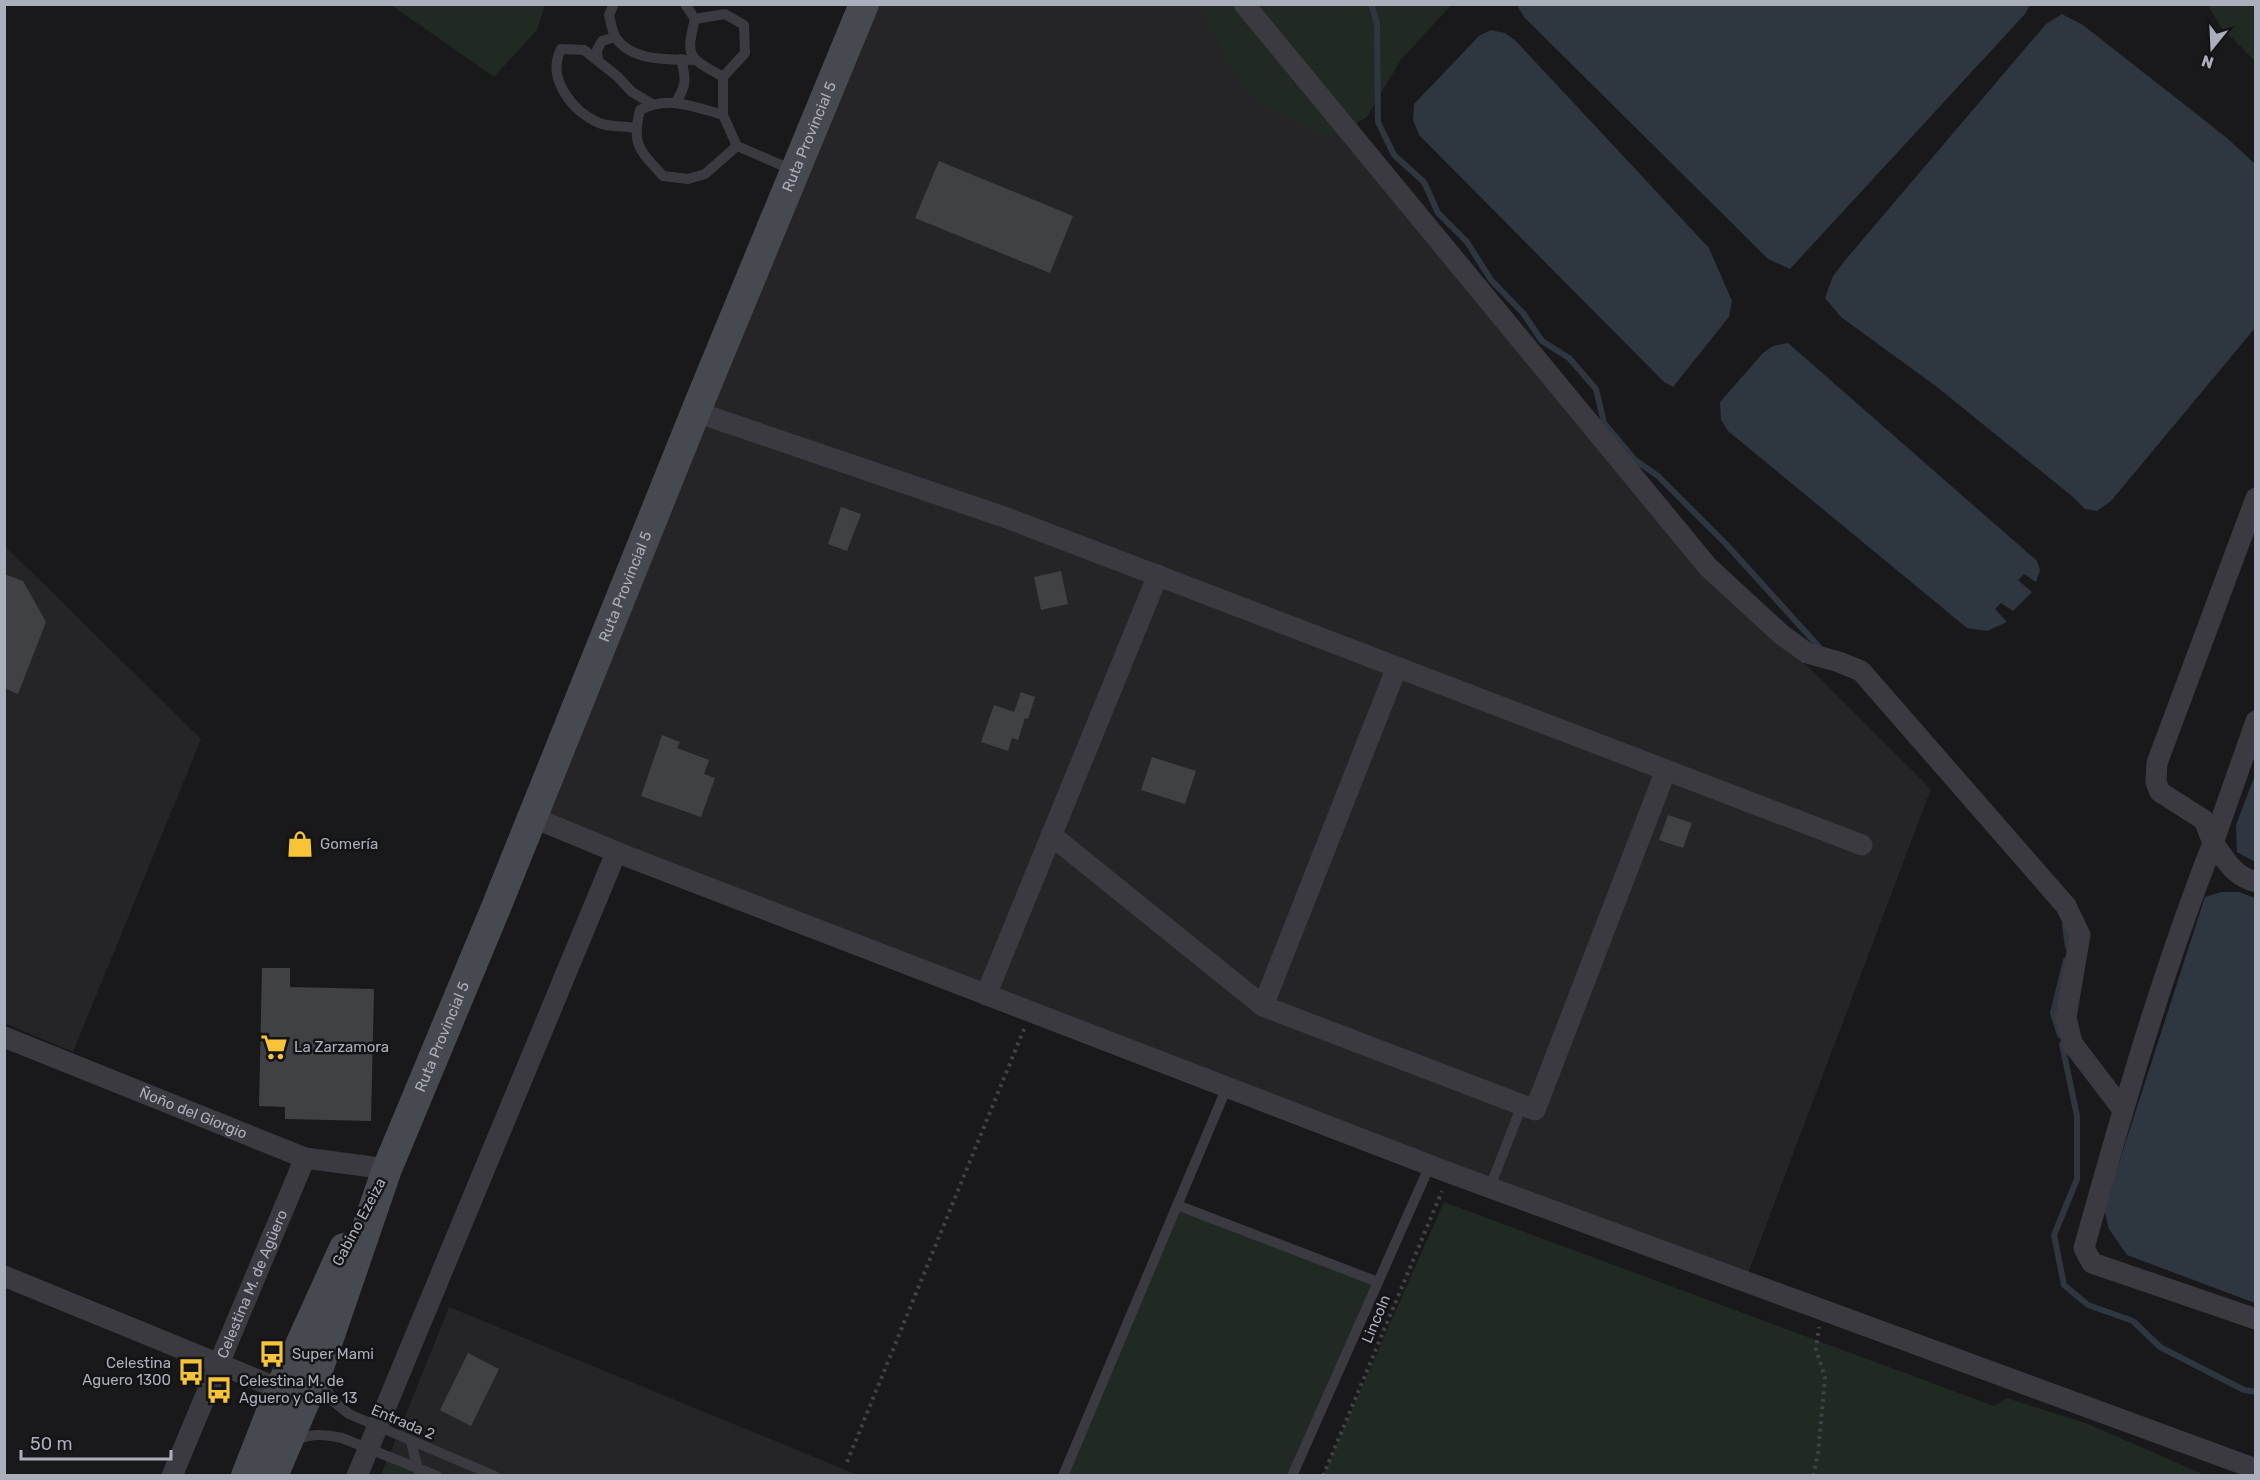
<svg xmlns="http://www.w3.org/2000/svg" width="2260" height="1480" font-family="Rubik,sans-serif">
<rect width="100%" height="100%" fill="#19191b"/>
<g fill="#252528">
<path d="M865,4L1244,5L1708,567L1931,789L1745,1281L532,817Z"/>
<path d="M4,545L201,739L73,1052L5,1023Z"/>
<path d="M449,1307L858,1475L381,1476Z"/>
</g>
<g fill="#202922">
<path d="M391,5H545L537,30L494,77Z"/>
<path d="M1200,5H1451L1400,61L1367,117L1329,139L1261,105L1228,66Z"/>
<path d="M2208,5H2255V61L2221,27Z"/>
<path d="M1444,1202L1994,1406L2007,1398L2088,1424L2205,1475H1323Z"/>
<path d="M1177,1205L1378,1282L1292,1475L1063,1476Z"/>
<path d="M388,1456L437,1476H381Z"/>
</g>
<g fill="#2e3640">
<path d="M1517,5V4L2030,5L2025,14L1790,269L1768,259L1524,17Z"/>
<path d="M2062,14L2083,25L2227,138L2255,164V328L2111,501L2097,511L2085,509L2073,497L1937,387L1841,317L1825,298L1833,276L1847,258L2046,24Z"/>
<path d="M1491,30L1505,33L1515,40L1709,248L1732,301L1729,317L1673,387L1664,382L1419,135L1413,120L1414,104L1480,35Z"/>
<path d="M1788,343L2037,561L2040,570L2036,582L2024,574L2018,580L2032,592L2013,611L2001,603L1995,609L2007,622L1987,631L1967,628L1728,431L1721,420L1720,402L1763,353L1773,346Z"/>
<path d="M2255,775V862L2237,852L2236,825Z"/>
<path d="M2221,892H2239L2255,898V1303L2127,1255L2109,1229L2104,1209L2205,897Z"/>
</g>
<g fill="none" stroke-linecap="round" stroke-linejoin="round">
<g stroke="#2e3640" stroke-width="6">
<path d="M1371,4L1377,23L1378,122L1394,155L1424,182L1438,213L1467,242L1491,280L1523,313L1542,341L1569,358L1596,389L1604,423L1635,460L1658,476L1726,544L1821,649"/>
<path d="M2065,925L2068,947"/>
<path d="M2060,1035L2053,1013L2066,960"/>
<path d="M2062,1044L2077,1116V1179L2054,1235L2064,1285L2088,1305L2133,1321L2160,1347L2244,1390L2256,1392"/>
</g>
</g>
<g fill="#404145">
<path d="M939,161L1073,216L1050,273L915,218Z"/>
<path d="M841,507L861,514L847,551L828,544Z"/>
<path d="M1061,571L1068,604L1041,610L1034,577Z"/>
<path d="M4,574L23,581L46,622L18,694L4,688Z"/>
<path d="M1021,692L1035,697L1028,719L1025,718L1018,740L1012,738L1008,751L981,742L994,705L1014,712Z"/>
<path d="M662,735L680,742L677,748L709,760L704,774L715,778L701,817L641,796Z"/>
<path d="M1152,757L1196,771L1185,804L1141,790Z"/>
<path d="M1668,815L1692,823L1683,848L1659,840Z"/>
<path d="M262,968H290V987L374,989L371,1121L285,1119V1107L259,1106Z"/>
<path d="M468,1353L499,1369L471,1426L440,1410Z"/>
</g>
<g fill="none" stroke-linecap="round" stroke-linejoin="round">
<g stroke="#404147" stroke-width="4" stroke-dasharray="3 4.5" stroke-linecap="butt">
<path d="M847,1462L1024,1029"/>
<path d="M1323,1476L1442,1191"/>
<path d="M1813,1476L1818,1454L1825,1378L1816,1349L1819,1327"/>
</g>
<g stroke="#3a3a40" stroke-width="10">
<path d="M614,4L609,15C611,22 612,32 616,38C632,62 670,59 695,60"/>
<path d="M685,4L695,19"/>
<path d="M598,61L597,50L602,41L615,37"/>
<path d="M723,77C689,57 685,59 695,19L725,14L744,25L745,53L723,77V115L737,146L795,171"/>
<path d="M676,102C687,85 686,78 681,59"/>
<path d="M723,115C695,107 668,95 640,110C631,146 640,150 663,176L688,179L705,174L737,146"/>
<path d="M636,128C624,126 609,127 599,123C572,111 546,78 561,49L584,50L617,76L632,92L652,104"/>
<path d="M1490,1187L1522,1105"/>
<path d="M1177,1205L1378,1282"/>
<path d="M319,1377L334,1402L349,1414L495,1476"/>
<path d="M294,1441C311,1433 324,1434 342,1438L437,1476"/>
<path d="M411,1442L419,1473"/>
<path d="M1063,1476L1227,1087"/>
<path d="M1292,1476L1430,1165"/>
</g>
<g stroke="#3a3a40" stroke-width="21">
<path d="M1244,4L1708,567L1782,635L1807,653L1839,662L1861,671L2066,906L2080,935L2066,1017L2072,1043L2123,1110"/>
<path d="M696,412L1007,518L1862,845"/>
<path d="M2256,498L2157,763L2156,782L2160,792L2204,820L2213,843C2161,975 2122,1112 2084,1248L2092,1263L2256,1319"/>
<path d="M2256,721L2213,843C2227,861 2232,875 2256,882"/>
<path d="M532,817L626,856L1450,1173L2256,1469"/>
<path d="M1051,835L1263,1006L1535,1110L1666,770"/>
<path d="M986,995L1158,575"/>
<path d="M1263,1006L1397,667"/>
<path id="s1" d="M4,1037L305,1158L387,1169"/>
<path d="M4,1276L280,1389"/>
<path id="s2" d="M172,1476L305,1158"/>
<path d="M357,1476L616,853"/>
</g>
<g stroke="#474950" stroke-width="30">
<path d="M246,1476L280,1389L344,1248"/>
<path id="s3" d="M273,1476L317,1373L387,1169L497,905L700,401L864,4"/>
</g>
</g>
<defs>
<symbol id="shop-bare" viewBox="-9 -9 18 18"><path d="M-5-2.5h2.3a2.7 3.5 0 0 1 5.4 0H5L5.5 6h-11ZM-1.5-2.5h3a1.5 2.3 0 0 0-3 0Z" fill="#f6c436" stroke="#141416" stroke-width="2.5" paint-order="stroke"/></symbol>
<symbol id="supermarket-bare" viewBox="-9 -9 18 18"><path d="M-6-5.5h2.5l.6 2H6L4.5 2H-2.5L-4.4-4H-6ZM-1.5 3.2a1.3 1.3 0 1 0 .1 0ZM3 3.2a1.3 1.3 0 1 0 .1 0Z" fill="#f6c436" stroke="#141416" stroke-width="2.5" paint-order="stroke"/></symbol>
<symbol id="bus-bare" viewBox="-9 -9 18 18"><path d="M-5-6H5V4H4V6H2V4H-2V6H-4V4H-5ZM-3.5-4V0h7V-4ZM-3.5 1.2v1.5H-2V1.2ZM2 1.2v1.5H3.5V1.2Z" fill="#f6c436" stroke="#141416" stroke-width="2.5" paint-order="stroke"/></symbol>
</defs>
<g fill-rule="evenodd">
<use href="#shop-bare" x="281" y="825" width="38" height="38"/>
<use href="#supermarket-bare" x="255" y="1028" width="38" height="38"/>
<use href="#bus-bare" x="253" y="1335" width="38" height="38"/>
<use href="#bus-bare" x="172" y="1353" width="38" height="38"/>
<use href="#bus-bare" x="200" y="1371" width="38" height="38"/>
</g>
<g text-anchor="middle" stroke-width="5" stroke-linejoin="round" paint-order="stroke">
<g font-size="15" fill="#abaebb" stroke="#141416">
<text dy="5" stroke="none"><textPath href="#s3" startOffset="1443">Ruta Provincial 5</textPath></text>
<text dy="5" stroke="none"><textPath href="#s3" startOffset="957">Ruta Provincial 5</textPath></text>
<text dy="5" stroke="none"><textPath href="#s3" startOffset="471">Ruta Provincial 5</textPath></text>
<text dy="5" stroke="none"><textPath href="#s1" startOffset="204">Ñoño del Giorgio</textPath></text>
<text transform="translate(359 1222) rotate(-62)" y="5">Gabino Ezeiza</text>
<text dy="5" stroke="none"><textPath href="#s2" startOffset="208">Celestina M. de Agüero</textPath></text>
<text transform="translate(1376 1319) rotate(-67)" y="5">Lincoln</text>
<text transform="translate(403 1422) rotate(23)" y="5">Entrada 2</text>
</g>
<g font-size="15" fill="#abaebb" stroke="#141416" text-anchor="start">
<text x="320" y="849">Gomería</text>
<text x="294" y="1052">La Zarzamora</text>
<text x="292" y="1359">Super Mami</text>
<text x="171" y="1368" text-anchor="end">Celestina<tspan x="171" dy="17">Aguero 1300</tspan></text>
<text x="239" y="1386">Celestina M. de<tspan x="239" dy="17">Aguero y Calle 13</tspan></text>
</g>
</g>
<rect width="2260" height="1480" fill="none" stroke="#abaebb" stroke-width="12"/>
<g transform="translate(2212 48) rotate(198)" stroke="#141416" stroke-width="4.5" paint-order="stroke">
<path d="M0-4.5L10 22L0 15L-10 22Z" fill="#abaebb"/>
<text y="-9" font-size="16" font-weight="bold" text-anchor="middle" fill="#abaebb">N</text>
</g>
<path d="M21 1450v9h150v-9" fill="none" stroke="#abaebb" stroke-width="3"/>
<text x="30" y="1450" font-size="18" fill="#abaebb" stroke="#141416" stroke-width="4.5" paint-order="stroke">50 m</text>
</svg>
